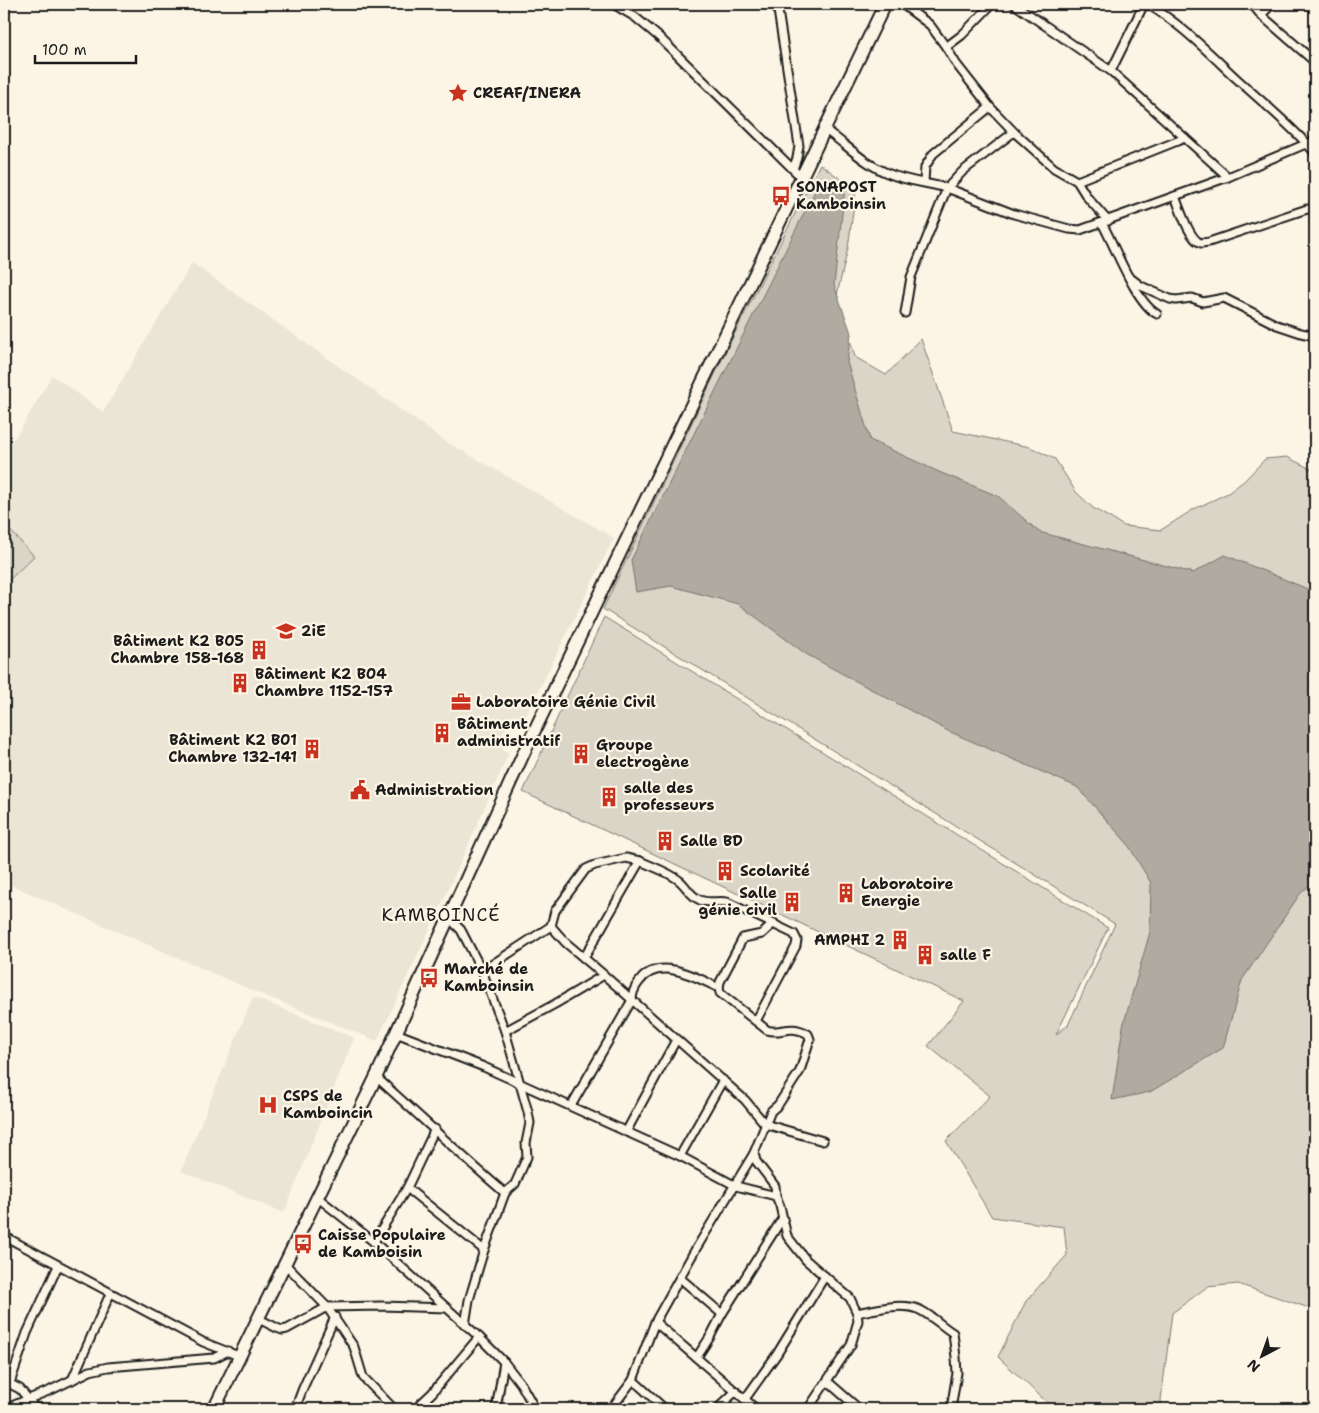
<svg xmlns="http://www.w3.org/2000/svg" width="1319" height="1413" font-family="'Shantell Sans',sans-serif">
<rect width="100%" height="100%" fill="#fcf5e5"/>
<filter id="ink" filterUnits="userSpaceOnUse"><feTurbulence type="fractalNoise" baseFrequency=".02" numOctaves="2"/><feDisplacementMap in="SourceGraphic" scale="10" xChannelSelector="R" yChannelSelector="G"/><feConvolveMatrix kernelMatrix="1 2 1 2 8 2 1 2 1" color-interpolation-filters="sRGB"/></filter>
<g filter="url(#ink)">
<g fill="#ebe5d6">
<path d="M192,263L445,441L521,484L614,538L521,726L514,724L505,728L499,742L504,751L509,753L449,888L377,1041L256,992L4,882V451L19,432L52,375L103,412Z"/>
<path d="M253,997L354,1038L284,1213L181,1171Z"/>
</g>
<g fill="#dbd5c8" stroke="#7c7872">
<path d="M820,164L856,190L848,248L837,295L855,357L886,375L921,339L953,431L1030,447L1055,459L1076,492L1093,508L1124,526L1161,530L1194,509L1228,493L1244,481L1265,459L1287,457L1315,471V1310L1238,1284L1207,1287L1172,1313L1161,1400L1162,1409H1054L998,1357L1026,1301L1067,1255L1064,1227L992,1217L946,1141L990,1096L928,1046L964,1001L523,792L604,617L1108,928L1056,1035L1068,1025L1115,924L603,609L727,349Z"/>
<path d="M4,524L34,556L4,585Z"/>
</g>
<path fill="#b0aba1" stroke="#75726c" d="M831,182L845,188L834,285L851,333L847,362L870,440L939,472L998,496L1039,532L1193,573L1225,555L1315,592V880L1300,894L1242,980L1223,1048L1150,1092L1112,1100L1123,1026L1150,932L1151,883L1127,843L1077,787L948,731L806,654L738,604L671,586L636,592L631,560L817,187Z"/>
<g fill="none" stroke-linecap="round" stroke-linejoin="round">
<defs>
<g id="street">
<path d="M613,4L635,17L659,37L801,177"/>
<path d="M777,4L799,146L797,158L793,169"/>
<path d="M902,4L930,25L946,47L962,35L992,4"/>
<path d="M1014,4L1111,71L1228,177"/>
<path d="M1147,4C1179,22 1210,54 1237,79C1263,103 1292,126 1315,153"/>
<path d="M1252,4L1261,15L1315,62"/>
<path d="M1261,15L1272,4"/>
<path d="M946,47L957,65L990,107L1014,132L1054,168L1077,181L1087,197L1108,221"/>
<path d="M1111,71L1144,4"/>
<path d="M824,129C846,144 863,163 887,173C906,181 927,183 947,188L963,171L1014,132"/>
<path d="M1077,181L1185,138"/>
<path d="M924,182L925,167L933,154L990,107"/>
<path d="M1175,196C1179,206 1189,240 1201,243C1202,243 1208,242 1209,242L1307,209L1315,210"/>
<path d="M1102,223C1115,246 1135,302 1157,314"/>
<path d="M1129,277L1141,286L1170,299L1176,300L1192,298L1203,302L1224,298L1277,325L1301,333L1315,336"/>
<path d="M905,313L911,277L947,188L1014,214L1069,229L1080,230L1228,177L1315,140"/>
<path d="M640,861L626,858L595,865L586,869L555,911L551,926L565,942L604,975L745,1100L765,1124L823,1141"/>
<path d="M448,917L461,930L482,971L505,1031L528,1112L530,1123L526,1143L527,1157L515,1184L505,1193L497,1215L484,1250L469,1300L465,1325"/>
<path d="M584,958L640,861C653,867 669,872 680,881C687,887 690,896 700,900C708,904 718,900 727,902L794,934L797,940L796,946L756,1021"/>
<path d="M482,971L551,926"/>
<path d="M505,1031L555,1004L604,975"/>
<path d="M396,1033L484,1067L574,1108L680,1156L736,1186L776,1196"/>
<path d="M376,1077C419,1115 461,1156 505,1193"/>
<path d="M571,1106L632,1000C632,993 635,987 639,982C658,955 696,977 719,988"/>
<path d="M626,1132L676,1040"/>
<path d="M754,1153L756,1161L775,1186L776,1196L780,1206L787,1236L806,1260L850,1298L857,1313L858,1321L851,1345L808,1409"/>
<path d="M680,1156L723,1080"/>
<path d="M407,1188L484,1250"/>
<path d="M317,1197L374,1242L479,1337L504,1362L521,1384L535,1409"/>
<path d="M4,1236L203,1342L241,1357"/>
<path d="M374,1242L407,1188L435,1129"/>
<path d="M285,1264L327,1307L382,1306L447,1308"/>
<path d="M680,1278L722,1314L782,1219"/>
<path d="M857,1313C876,1309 902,1302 920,1310C932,1316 942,1326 953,1333L956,1357L957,1373L951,1409"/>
<path d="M259,1319L277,1328L282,1330L287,1329L327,1307L354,1347L363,1377L394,1409"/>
<path d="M655,1322L756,1409"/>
<path d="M697,1357L710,1337L722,1314"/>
<path d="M72,1380L110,1294"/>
<path d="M633,1380L665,1409"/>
<path d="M4,1381L20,1389L36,1409"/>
<path d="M827,1381L859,1409"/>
<path d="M10,1383L27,1333L58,1266"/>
<path d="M745,1399L777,1354L825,1276"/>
<path d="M424,1401L434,1409"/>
<path d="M4,1409L51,1390L90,1371L108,1367L214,1358L228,1351"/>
<path d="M295,1409L303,1388L335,1317"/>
<path d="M415,1409L432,1393L479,1337"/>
<path d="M496,1409L504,1362"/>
<path d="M611,1409L633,1380L655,1322L694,1252L754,1153L771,1111L778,1105L800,1071L810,1039L808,1034C788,1023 782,1035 767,1030L720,993L719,988L720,982L743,938L762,934L774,923"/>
<path d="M717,1409L736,1391"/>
</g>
<path id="primary" d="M214,1409L376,1077L527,746L885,4"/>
</defs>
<use href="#street" stroke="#1c1c1c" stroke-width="11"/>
<use href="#primary" stroke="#1c1c1c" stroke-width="15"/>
<use href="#street" stroke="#fcf5e5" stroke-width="7"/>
<use href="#primary" stroke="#fcf5e5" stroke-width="11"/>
</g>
</g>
<defs>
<symbol id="sight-bare" viewBox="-9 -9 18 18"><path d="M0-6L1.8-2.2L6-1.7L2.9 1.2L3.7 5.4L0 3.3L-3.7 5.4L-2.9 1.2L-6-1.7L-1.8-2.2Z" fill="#c8321e" stroke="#fcf5e5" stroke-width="2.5" paint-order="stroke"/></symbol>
<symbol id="bus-bare" viewBox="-9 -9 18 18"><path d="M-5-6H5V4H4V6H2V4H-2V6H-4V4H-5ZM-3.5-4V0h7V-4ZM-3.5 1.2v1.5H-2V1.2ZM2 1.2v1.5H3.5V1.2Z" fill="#c8321e" stroke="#fcf5e5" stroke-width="2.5" paint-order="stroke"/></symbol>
<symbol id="university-bare" viewBox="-9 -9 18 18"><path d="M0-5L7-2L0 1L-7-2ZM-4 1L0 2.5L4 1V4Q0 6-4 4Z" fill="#c8321e" stroke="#fcf5e5" stroke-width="2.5" paint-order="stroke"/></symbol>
<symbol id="building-bare" viewBox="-9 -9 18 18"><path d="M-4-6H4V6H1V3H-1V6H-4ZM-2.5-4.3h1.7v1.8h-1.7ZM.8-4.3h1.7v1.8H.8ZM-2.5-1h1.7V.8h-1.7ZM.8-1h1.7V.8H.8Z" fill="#c8321e" stroke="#fcf5e5" stroke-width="2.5" paint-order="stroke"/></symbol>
<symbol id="office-bare" viewBox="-9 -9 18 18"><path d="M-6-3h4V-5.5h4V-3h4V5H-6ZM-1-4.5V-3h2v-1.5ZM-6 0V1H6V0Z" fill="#c8321e" stroke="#fcf5e5" stroke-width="2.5" paint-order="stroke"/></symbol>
<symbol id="civic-bare" viewBox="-9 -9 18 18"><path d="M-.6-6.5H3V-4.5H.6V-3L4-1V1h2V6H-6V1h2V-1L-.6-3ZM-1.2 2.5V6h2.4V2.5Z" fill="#c8321e" stroke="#fcf5e5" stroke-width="2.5" paint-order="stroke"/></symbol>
<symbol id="hospital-bare" viewBox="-9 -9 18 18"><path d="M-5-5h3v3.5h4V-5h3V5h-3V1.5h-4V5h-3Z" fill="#c8321e" stroke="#fcf5e5" stroke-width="2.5" paint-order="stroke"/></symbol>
</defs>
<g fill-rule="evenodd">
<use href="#sight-bare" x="444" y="79" width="28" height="28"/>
<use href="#bus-bare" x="767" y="182" width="28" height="28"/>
<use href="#university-bare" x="272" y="617" width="28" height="28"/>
<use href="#building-bare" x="245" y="636" width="28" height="28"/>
<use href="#building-bare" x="226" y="669" width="28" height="28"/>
<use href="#office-bare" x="447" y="688" width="28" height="28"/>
<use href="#building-bare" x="428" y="719" width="28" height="28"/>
<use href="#building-bare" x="298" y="735" width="28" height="28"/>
<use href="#building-bare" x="567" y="740" width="28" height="28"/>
<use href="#civic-bare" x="346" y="776" width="28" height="28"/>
<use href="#building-bare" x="595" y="783" width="28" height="28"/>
<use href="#building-bare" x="651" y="827" width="28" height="28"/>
<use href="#building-bare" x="711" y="857" width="28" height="28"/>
<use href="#building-bare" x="832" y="879" width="28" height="28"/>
<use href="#building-bare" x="778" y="888" width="28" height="28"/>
<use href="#building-bare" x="886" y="926" width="28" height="28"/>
<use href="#building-bare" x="911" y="941" width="28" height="28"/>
<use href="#bus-bare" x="415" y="964" width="28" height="28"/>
<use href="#hospital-bare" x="254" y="1091" width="28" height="28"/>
<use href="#bus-bare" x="289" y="1230" width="28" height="28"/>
</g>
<g text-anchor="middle" stroke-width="4.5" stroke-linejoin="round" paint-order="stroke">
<g font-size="15" font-weight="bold" fill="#1c1c1c" stroke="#fcf5e5" text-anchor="start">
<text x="473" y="98">CREAF/INERA</text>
<text x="796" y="192">SONAPOST<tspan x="796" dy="17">Kamboinsin</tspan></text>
<text x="301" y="636">2iE</text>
<text x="244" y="646" text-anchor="end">Bâtiment K2 B05<tspan x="244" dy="17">Chambre 158-168</tspan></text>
<text x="255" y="679">Bâtiment K2 B04<tspan x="255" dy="17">Chambre 1152-157</tspan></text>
<text x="476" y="707">Laboratoire Génie Civil</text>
<text x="457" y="729">Bâtiment<tspan x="457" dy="17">administratif</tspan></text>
<text x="297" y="745" text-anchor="end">Bâtiment K2 B01<tspan x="297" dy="17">Chambre 132-141</tspan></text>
<text x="596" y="750">Groupe<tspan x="596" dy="17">electrogène</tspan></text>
<text x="624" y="793">salle des<tspan x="624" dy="17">professeurs</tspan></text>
<text x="375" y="795">Administration</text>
<text x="680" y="846">Salle BD</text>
<text x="740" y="876">Scolarité</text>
<text x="861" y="889">Laboratoire<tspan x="861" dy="17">Energie</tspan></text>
<text x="777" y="898" text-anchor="end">Salle<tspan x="777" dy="17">génie civil</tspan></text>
<text x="885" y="945" text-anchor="end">AMPHI 2</text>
<text x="940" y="960">salle F</text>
<text x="444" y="974">Marché de<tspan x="444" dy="17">Kamboinsin</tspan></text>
<text x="283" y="1101">CSPS de<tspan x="283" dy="17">Kamboincin</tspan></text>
<text x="318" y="1240">Caisse Populaire<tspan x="318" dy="17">de Kamboisin</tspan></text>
</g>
<g font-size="18" letter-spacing="1" fill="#1c1c1c" stroke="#fcf5e5">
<text x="441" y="921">KAMBOINCÉ</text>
</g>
</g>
<rect width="1319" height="1413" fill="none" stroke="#fcf5e5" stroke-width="20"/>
<rect x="10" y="10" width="1299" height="1393" fill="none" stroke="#1c1c1c" stroke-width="2" filter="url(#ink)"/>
<g transform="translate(1262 1356) rotate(221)" stroke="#fcf5e5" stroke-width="4" paint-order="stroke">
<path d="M0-4L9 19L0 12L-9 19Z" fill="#1c1c1c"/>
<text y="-8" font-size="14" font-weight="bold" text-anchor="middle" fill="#1c1c1c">N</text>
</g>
<path d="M35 55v8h101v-8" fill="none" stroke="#1c1c1c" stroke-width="2.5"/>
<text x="42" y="55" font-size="15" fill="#1c1c1c" stroke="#fcf5e5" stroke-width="4" paint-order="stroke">100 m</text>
</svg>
